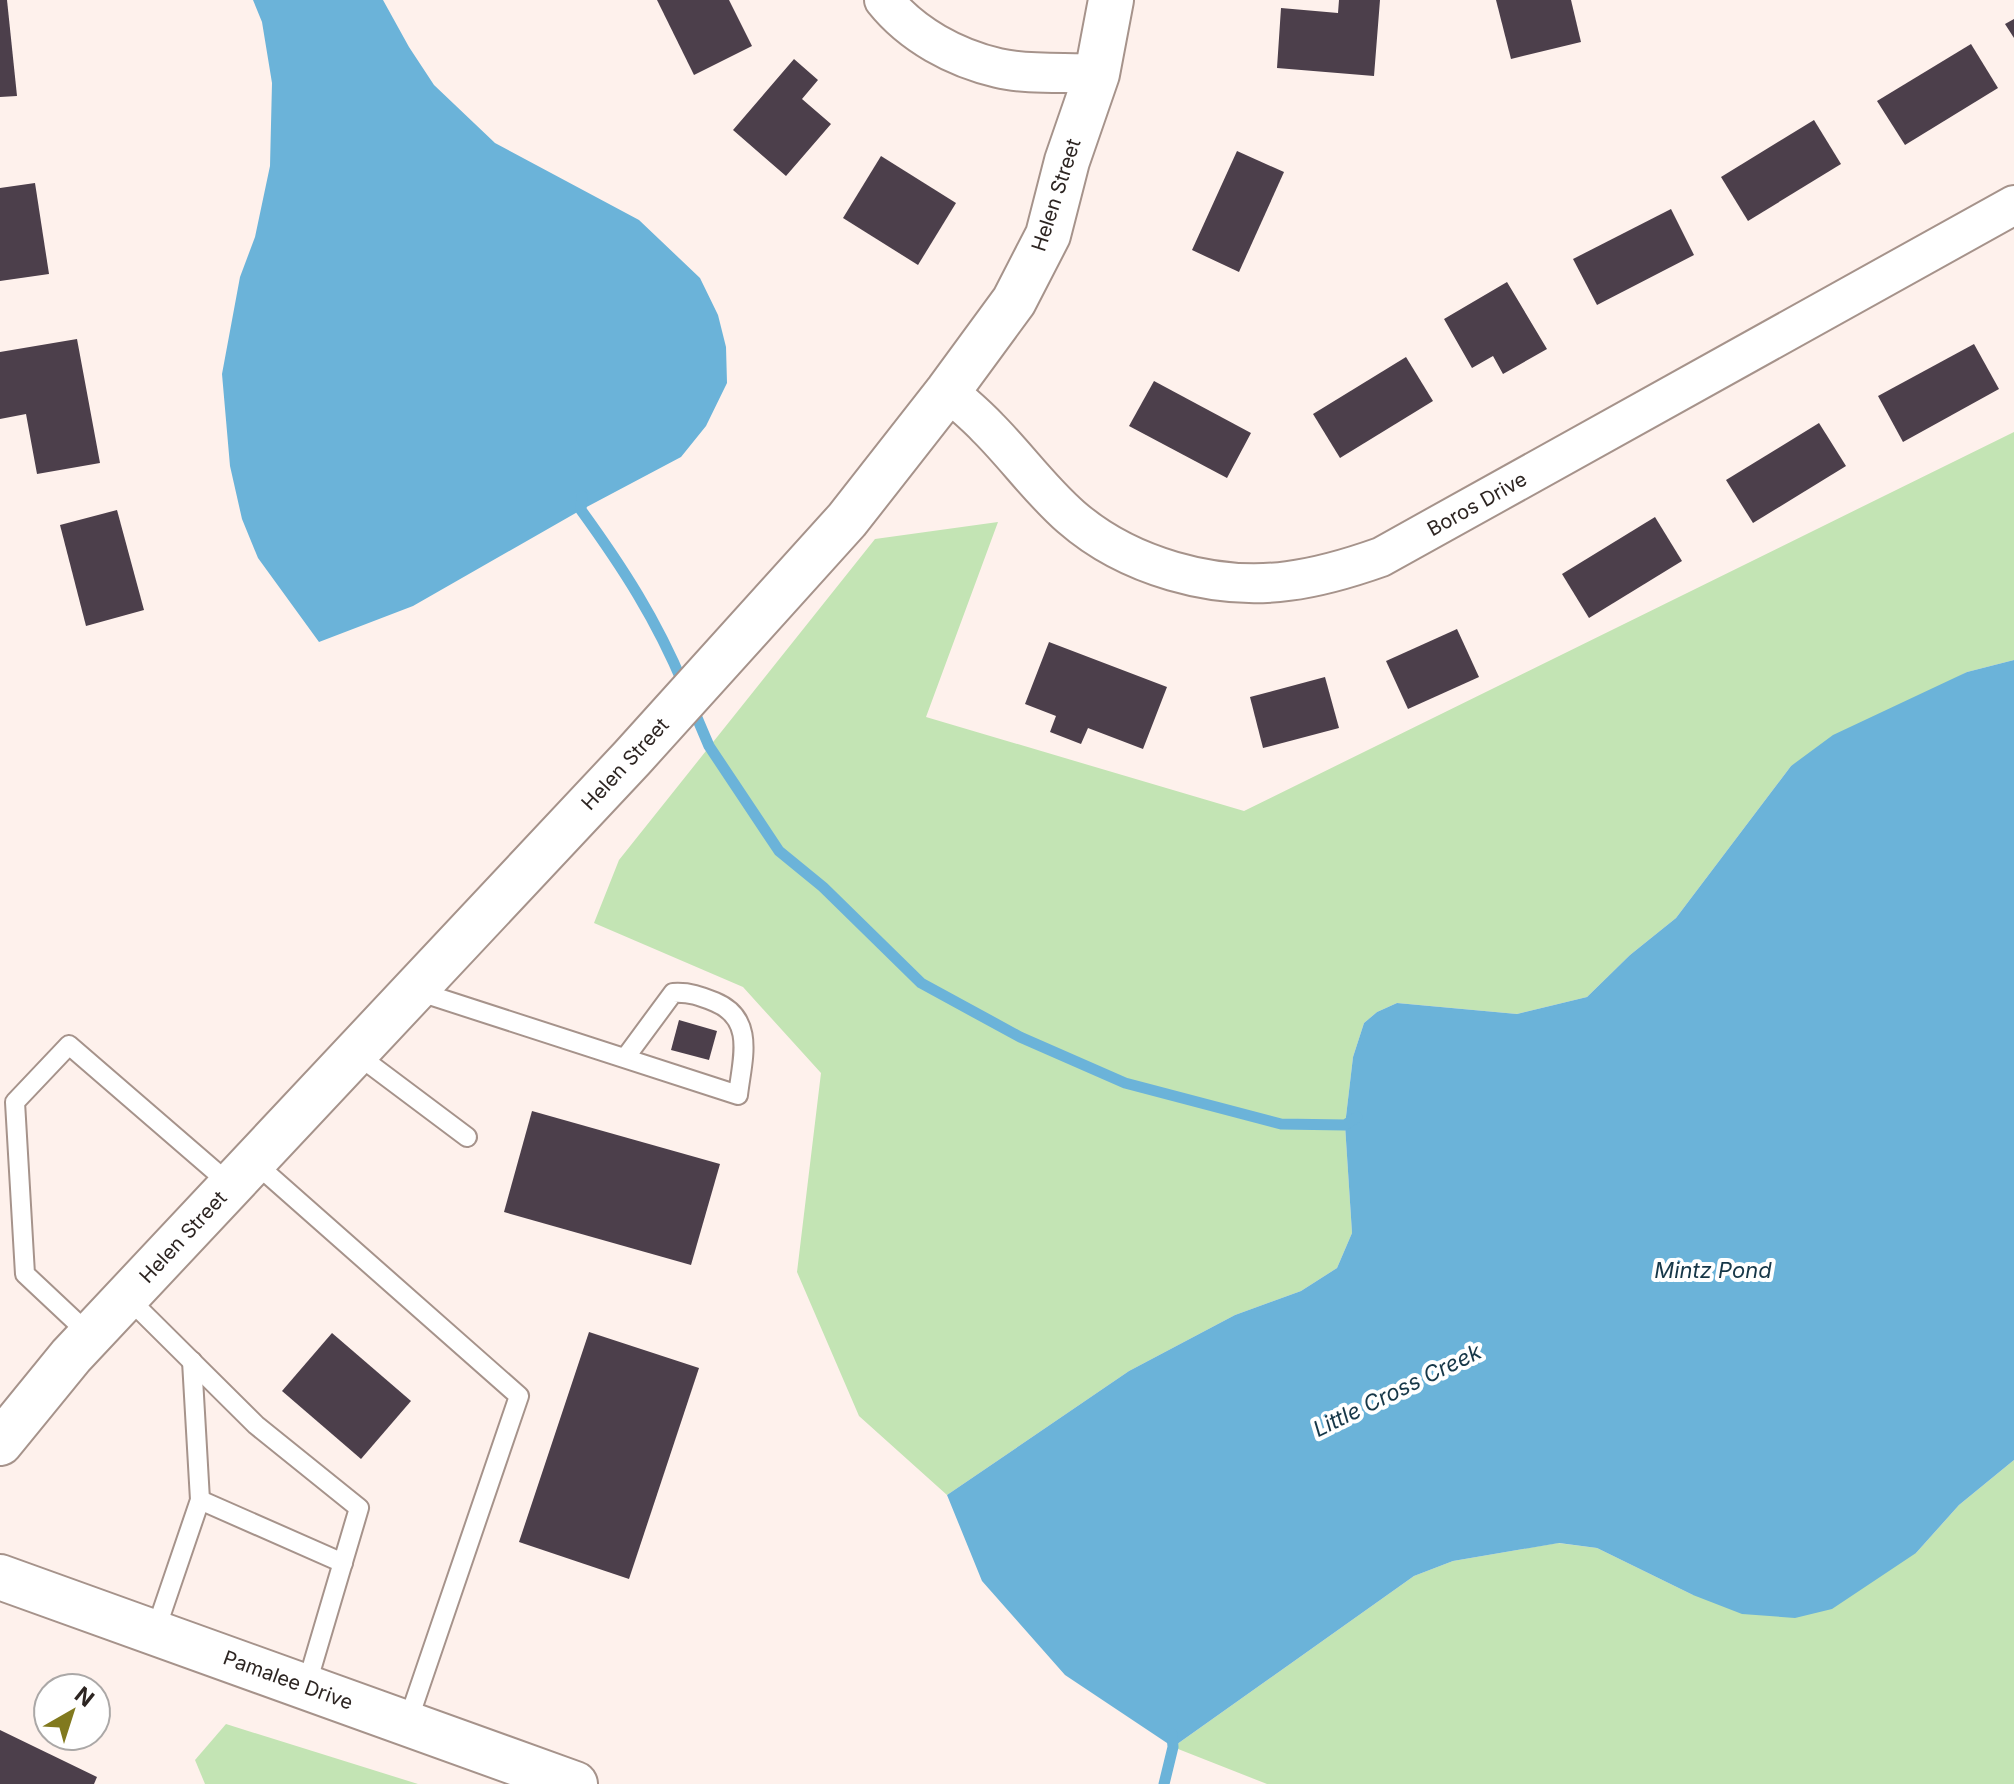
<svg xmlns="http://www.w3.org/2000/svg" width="2014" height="1784" font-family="Inter,sans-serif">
<rect width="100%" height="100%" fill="#fef1ec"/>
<g fill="#c3e4b4">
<path d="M2014,432V660L1967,672L1791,766L1676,918L1630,955L1587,997L1517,1014L1397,1003L1377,1012L1364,1023L1353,1057L1345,1125L1352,1233L1337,1268L1301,1291L1235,1315L1129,1371L947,1495L859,1416L797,1272L821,1073L743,987L594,923L619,860L875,539L998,522L926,717L1244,811Z"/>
<path d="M2014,1460V1784H1267L1173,1747L1414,1576L1453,1561L1558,1543L1597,1548L1693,1595L1916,1553L1959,1505Z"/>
<path d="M226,1724L418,1784H205L195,1760Z"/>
</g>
<g fill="#6bb3d9">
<path d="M253,0H383L409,47L434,85L495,143L639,220L700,278L718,315L726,347L727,383L706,426L681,457L581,510L413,606L319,642L258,558L242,519L230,466L222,374L240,277L255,237L270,166L272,83L262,22Z"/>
<path d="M2014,660V1460L1959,1505L1916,1553L1832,1609L1795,1618L1742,1614L1693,1595L1597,1548L1559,1543L1453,1561L1414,1576L1173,1747L1065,1675L982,1581L947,1495L1129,1371L1235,1315L1301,1291L1337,1268L1352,1233L1345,1125L1353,1057L1364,1023L1377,1012L1397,1003L1517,1014L1587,997L1630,955L1676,918L1791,766L1833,735L1967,672Z"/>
</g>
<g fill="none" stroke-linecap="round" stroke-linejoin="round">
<g stroke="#6bb3d9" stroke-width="11">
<path d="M582,496L581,510C623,568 656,619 684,686"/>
<path d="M692,706L709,746L779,851L823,887L921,983L1020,1037L1125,1083L1281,1124L1345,1125L1357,1117"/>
<path d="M1164,1784L1173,1747L1172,1734"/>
</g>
</g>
<g fill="#4c3f4b">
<path d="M0,0H7L17,96L0,97Z"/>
<path d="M657,0H729L752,46L694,75Z"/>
<path d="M1339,0H1380L1374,76L1277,68L1281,8L1338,13Z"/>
<path d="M1496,0H1571L1581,42L1511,59Z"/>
<path d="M2014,19V38L2005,24Z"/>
<path d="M1971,44L1998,88L1905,145L1877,101Z"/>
<path d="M794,59L818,80L802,99L831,124L786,176L733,130Z"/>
<path d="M1814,120L1841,164L1748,221L1721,177Z"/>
<path d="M1237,151L1284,172L1239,272L1192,250Z"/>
<path d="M881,156L956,203L918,265L843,218Z"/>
<path d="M35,183L49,274L0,281V188Z"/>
<path d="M1671,209L1694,255L1597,305L1573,259Z"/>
<path d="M1507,282L1547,349L1503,374L1493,356L1472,368L1444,319Z"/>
<path d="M77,339L100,463L37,474L26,414L0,419V352Z"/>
<path d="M1974,344L1999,389L1903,442L1878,396Z"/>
<path d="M1406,357L1433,401L1340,458L1313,414Z"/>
<path d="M1154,381L1251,433L1227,478L1129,426Z"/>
<path d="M1819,423L1846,466L1753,523L1726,480Z"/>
<path d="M117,510L144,610L86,626L60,525Z"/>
<path d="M1655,517L1682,561L1589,618L1562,574Z"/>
<path d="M1457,629L1479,677L1408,709L1386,661Z"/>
<path d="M1049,642L1167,687L1143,749L1088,728L1081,744L1050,732L1056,716L1025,704Z"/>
<path d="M1325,677L1339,728L1263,748L1250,697Z"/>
<path d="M679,1020L717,1031L709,1060L671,1050Z"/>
<path d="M532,1111L720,1164L691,1265L504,1212Z"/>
<path d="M589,1332L699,1368L629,1579L519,1542Z"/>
<path d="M332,1333L411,1401L361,1459L282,1391Z"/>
<path d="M0,1730L97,1777L94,1784H0Z"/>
</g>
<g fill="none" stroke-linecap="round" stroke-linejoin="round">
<defs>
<g id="service">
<path d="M417,991L738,1095C742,1060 756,1019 715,1002C700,996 690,992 673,993L625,1058"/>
<path d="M355,1053L467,1137"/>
<path d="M254,1162L519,1396L407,1724"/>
<path d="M127,1297L256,1425L359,1508L306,1687"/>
<path d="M90,1335L25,1274L15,1102L69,1045L231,1185"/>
<path d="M200,1500L343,1563"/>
<path d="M155,1632L200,1500L192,1361"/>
</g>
<g id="minor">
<path d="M884,0C912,35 955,58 998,68C1027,75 1066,72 1097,74"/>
<path d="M948,391C961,403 976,415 988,428C1017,457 1040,490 1071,517C1127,566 1214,591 1288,581C1320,577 1350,568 1381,557L2014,205"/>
</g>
<path id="tertiary" d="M0,1443L71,1356L632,758L847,520L948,391L1014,301L1048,235L1067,161L1097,74L1111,0"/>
<path id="primary" d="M0,1577L575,1784"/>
</defs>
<use href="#service" stroke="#a6938b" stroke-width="22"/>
<use href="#minor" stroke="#a6938b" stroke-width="42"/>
<use href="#tertiary" stroke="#a6938b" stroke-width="48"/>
<use href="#primary" stroke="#a6938b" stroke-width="48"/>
<use href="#service" stroke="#fff" stroke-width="18"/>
<use href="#minor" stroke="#fff" stroke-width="38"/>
<use href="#tertiary" stroke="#fff" stroke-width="44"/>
<use href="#primary" stroke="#fff" stroke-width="44"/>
</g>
<g text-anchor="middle" stroke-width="8" stroke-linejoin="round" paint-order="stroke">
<g font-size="20" fill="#2d2522" stroke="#fff">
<text transform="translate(1056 195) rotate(-72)" y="7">Helen Street</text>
<text transform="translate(1477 504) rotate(-29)" y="7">Boros Drive</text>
<text transform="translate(625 764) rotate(-47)" y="7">Helen Street</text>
<text transform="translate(183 1237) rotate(-47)" y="7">Helen Street</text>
<text transform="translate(288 1680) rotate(20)" y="7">Pamalee Drive</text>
</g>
<g font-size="22" font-style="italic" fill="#163748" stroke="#fff">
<text x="1713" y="1278">Mintz Pond</text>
<text transform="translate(1397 1390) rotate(-26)" y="8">Little Cross Creek</text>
</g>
</g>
<g transform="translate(72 1712) rotate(39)"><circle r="38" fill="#ffffff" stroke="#aba8a7" stroke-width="2"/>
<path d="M0-6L14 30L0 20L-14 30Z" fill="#81791e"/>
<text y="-12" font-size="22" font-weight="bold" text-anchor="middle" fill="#2d2522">N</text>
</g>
</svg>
